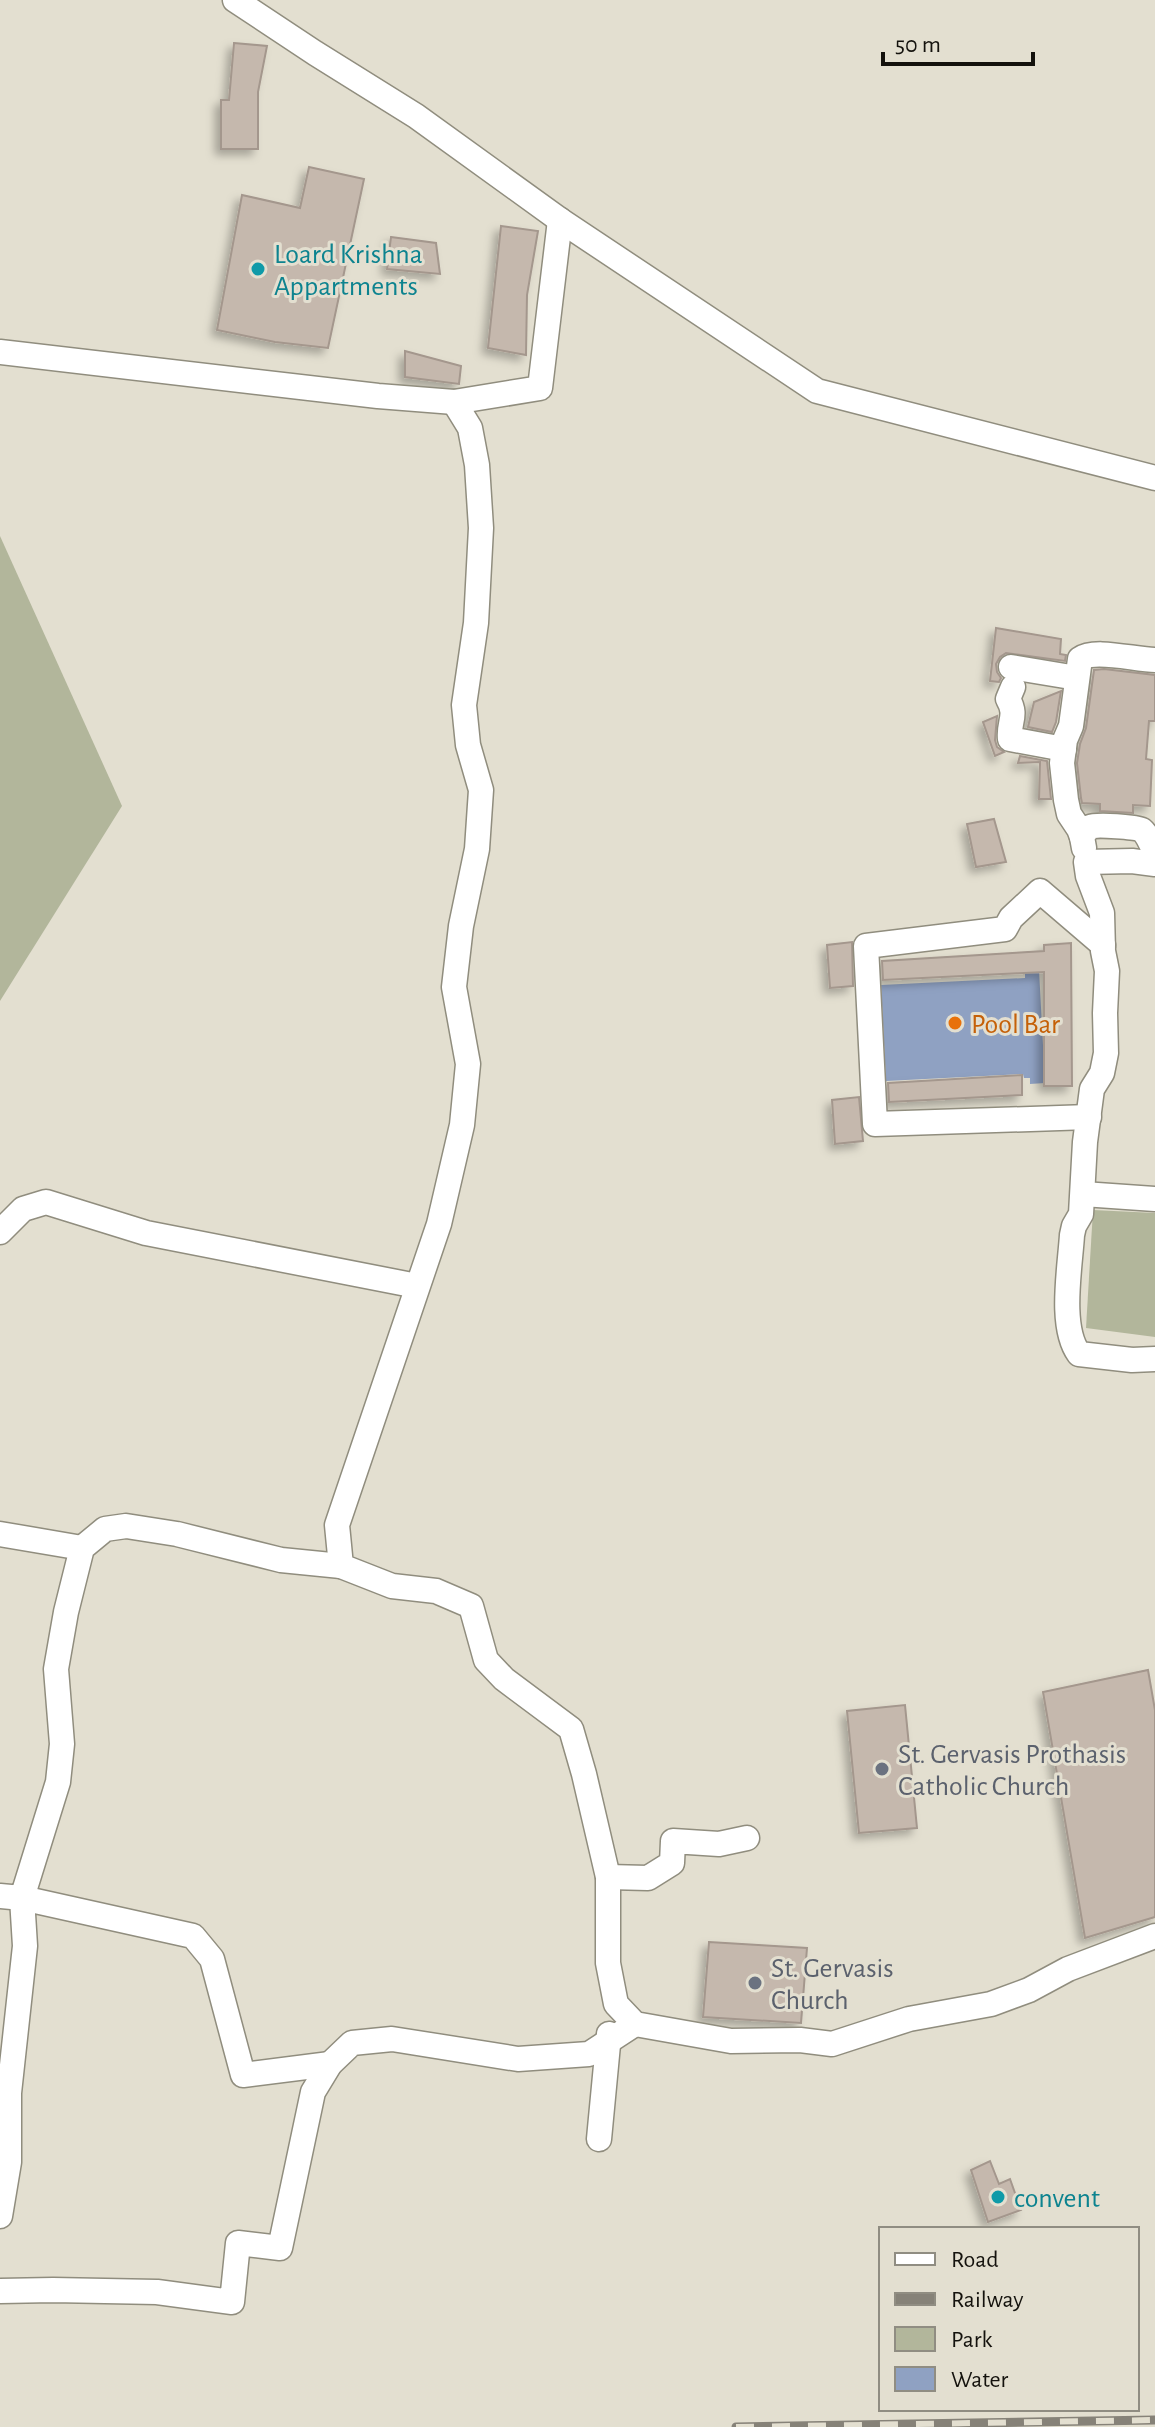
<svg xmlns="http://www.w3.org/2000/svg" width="1155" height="2427" font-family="'Alegreya Sans',sans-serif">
<defs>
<filter id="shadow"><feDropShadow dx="-5.5" dy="5.5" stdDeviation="4" flood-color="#0004"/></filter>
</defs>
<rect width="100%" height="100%" fill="#e3dfd0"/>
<g fill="#b2b69b">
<path d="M0,536L122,806L0,1001Z"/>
<path d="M1093,1210L1155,1213V1337L1086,1328Z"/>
</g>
<path fill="#8fa1c2" d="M1038,951L1045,1083L1030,1084V1078H1024L1023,1074L886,1081L881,985L1025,978V952Z"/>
<g fill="#c5b8ad" stroke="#a4978d" stroke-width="2" filter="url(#shadow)">
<path d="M234,43L267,46L258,92V149H221V100H229Z"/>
<path d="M309,167L364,179L328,348L275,342L217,330L242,195L300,208Z"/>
<path d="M501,226L538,231L527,295L526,355L488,348Z"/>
<path d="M391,237L436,243L440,274L387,269Z"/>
<path d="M405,351L461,366L459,384L405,377Z"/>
<path d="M996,628L1061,639L1060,654L1066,655L1065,661L1006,653L1000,657L996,664L997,672L1001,678L999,682L990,681Z"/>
<path d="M1104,669L1155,675V721H1149L1146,759L1152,760L1150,806L1133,805V813L1100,811V804L1082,803L1081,798L1077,763L1080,744L1086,728L1094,670Z"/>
<path d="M1061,691L1056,722L1052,732L1028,727L1034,702Z"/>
<path d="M997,716L995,740L997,747L1004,752L995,756L983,722Z"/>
<path d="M1020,756L1047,761L1051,799H1039L1040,762L1018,763Z"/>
<path d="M994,819L1006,862L976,867L967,824Z"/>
<path d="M852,942L853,986L830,988L827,945Z"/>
<path d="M1071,943L1072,1086H1044V972L883,980L882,961L1044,951V945Z"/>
<path d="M1022,1075V1095L889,1102L888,1083Z"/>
<path d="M859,1097L863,1141L835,1144L832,1100Z"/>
<path d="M1148,1670L1155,1710V1917L1085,1938L1043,1692Z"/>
<path d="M905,1705L917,1828L859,1833L847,1711Z"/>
<path d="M709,1942L807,1948L801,2023L703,2017Z"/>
<path d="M990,2161L999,2184L1010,2179L1021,2210L988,2222L971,2170Z"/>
</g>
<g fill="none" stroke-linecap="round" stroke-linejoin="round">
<defs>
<g id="minor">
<path d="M235,0L315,53L416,116L560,220L817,391L1155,478"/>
<path d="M0,352L378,396L454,402L540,388L560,220"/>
<path d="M454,402L470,428L477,465L481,528L476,623L464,705L468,745L481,790L477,849L461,926L454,987L468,1064L462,1125L439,1224L337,1525L341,1566L392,1586L436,1591L471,1606L486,1660L504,1679L571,1729L584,1774L608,1877V1963L616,2004L635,2024L731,2041L800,2040L832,2044L909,2019L991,2004L1029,1990L1068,1969L1155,1936"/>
<path d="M1011,667L1077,678"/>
<path d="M1013,687L1008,699C1018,716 1008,722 1010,739L1064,749"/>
<path d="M1082,837L1079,829L1069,814L1066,800L1062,763L1065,740L1071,726L1080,659C1095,648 1135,660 1155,660"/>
<path d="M1084,848L1082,837C1084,834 1087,829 1090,827C1097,824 1136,827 1142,830C1148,835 1152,846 1155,853"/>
<path d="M1155,864L1132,861L1086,862L1088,876L1102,913L1103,951L1107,971L1105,1013L1106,1053L1102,1073L1092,1089L1085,1142L1081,1214L1074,1226L1072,1235C1070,1268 1059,1327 1079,1354L1132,1360L1155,1359"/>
<path d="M1089,1117L875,1124L866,946L1005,929L1011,918L1040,891L1103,945"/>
<path d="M1083,1194L1155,1199"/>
<path d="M0,1232L23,1209L46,1202L146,1233L417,1286"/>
<path d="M0,1534L82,1548"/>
<path d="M608,1877L648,1878L672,1863L673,1841L719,1844L747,1838"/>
<path d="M0,1896L22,1898L58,1782L62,1744L56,1669L66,1612L82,1548L105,1529L126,1526L177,1534L281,1560L341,1566"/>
<path d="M599,2139L609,2034"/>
<path d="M0,2216L9,2162V2093L25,1946L22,1898L193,1936L212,1959L243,2075L330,2064"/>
<path d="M0,2291L53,2290L157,2292L232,2302L238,2243L280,2248L313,2092L330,2064L352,2043L392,2039L518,2059L589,2054L635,2024"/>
</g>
</defs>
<use href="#minor" stroke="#908d7e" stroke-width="27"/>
<use href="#minor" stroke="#fff" stroke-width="24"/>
<defs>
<path id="rail" d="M736,2427L1155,2420"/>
</defs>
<use href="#rail" stroke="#868278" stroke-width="9"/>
<use href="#rail" stroke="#e3dfd0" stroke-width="6" stroke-dasharray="18" stroke-linecap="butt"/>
</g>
<g fill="#0f9aa8" stroke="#e3dfd0" stroke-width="3">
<circle cx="258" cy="269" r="8"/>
<circle cx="998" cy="2197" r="8"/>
</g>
<circle fill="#e8710a" stroke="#e3dfd0" stroke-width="3" cx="955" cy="1023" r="8"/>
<g fill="#6b7280" stroke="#e3dfd0" stroke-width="3">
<circle cx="882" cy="1769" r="8"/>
<circle cx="755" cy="1983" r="8"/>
</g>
<g text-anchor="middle" stroke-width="6" stroke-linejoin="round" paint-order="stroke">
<g font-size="28" fill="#0d838f" stroke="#e3dfd0" text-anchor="start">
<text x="274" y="263">Loard Krishna<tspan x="274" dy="32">Appartments</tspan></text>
<text x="1014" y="2207">convent</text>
</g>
<g font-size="28" fill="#c56008" stroke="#e3dfd0" text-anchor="start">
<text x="971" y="1033">Pool Bar</text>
</g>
<g font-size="28" fill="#5b616d" stroke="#e3dfd0" text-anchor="start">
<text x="898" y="1763">St. Gervasis Prothasis<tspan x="898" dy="32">Catholic Church</tspan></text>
<text x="771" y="1977">St. Gervasis<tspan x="771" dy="32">Church</tspan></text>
</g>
</g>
<rect x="879" y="2227" width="260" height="184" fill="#e3dfd0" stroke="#908d82" stroke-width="2"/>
<rect x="895" y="2253" width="40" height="12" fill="#ffffff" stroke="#908d82" stroke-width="2"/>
<text x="951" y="2267" font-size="24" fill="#14120d">Road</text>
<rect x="895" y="2293" width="40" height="12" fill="#868278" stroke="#908d82" stroke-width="2"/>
<text x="951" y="2307" font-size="24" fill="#14120d">Railway</text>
<rect x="895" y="2327" width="40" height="24" fill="#b2b69b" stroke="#908d82" stroke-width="2"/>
<text x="951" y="2347" font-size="24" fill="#14120d">Park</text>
<rect x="895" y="2367" width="40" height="24" fill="#8fa1c2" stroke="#908d82" stroke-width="2"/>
<text x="951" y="2387" font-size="24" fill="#14120d">Water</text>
<path d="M883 52v12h150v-12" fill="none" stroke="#14120d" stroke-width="4"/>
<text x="895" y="52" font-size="24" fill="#14120d" stroke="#e3dfd0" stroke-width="6" paint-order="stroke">50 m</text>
</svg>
